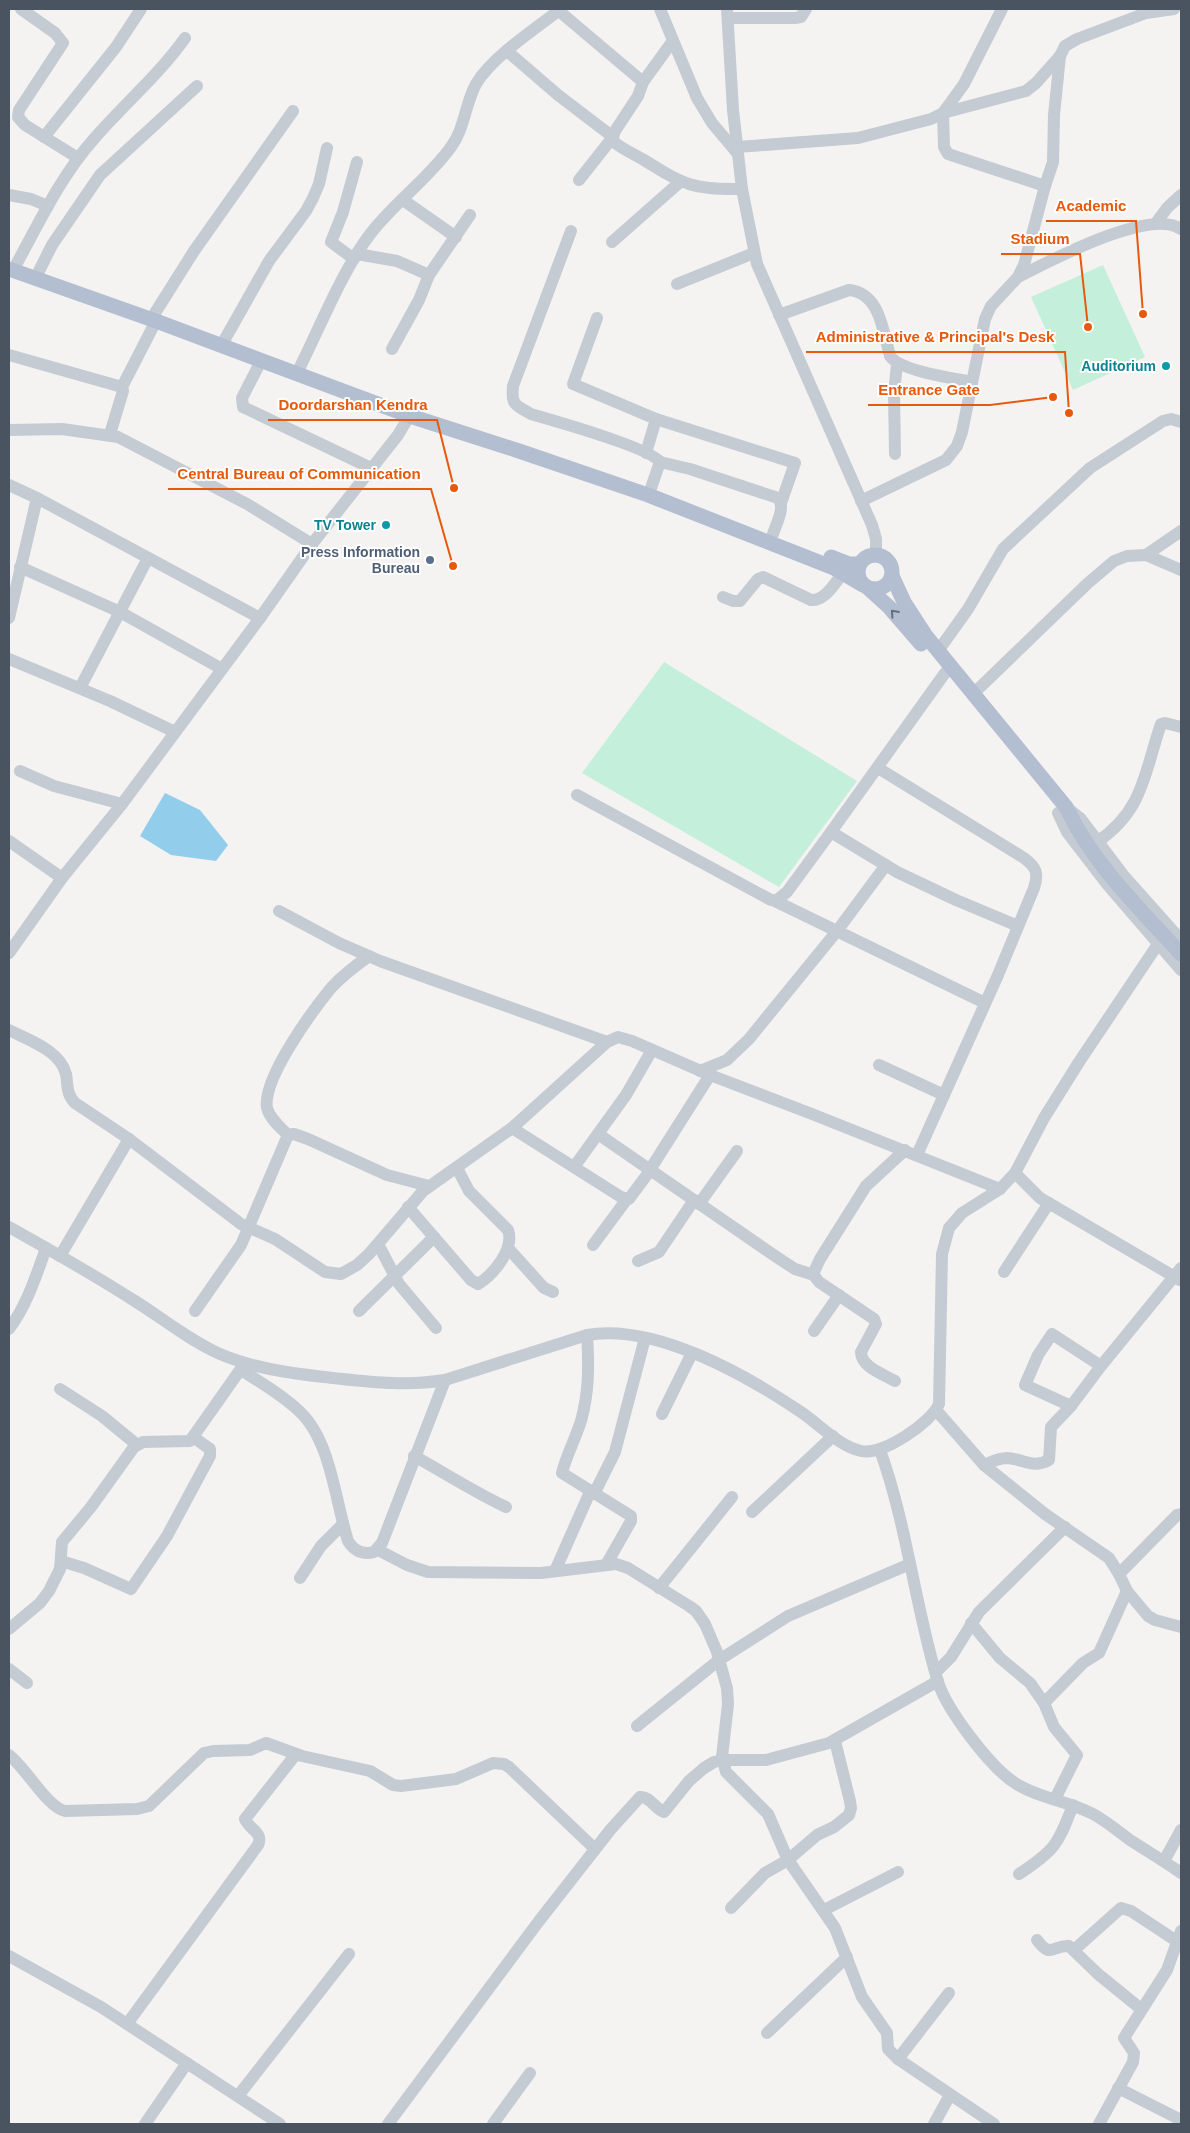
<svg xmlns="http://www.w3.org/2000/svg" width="1190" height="2133" font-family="Arial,sans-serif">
<rect width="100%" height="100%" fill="#f4f3f2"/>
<g fill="#c4efda">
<path d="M1103,265L1145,357L1073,390L1031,297Z"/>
<path d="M664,662L857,781L779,887L582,773Z"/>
</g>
<path fill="#92cdeb" d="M165,793L200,810L228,845L216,861L171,855L140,836Z"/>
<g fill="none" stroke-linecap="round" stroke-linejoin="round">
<g stroke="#c4cbd3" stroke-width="12">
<path d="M21,9L55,33L63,43L19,110L18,117L25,125L78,158"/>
<path d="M660,9L697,98L712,123L738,154"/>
<path d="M727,9L733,110L742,189L757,264L872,525L876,539V555"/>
<path d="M559,11L643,82L638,96L615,131L613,137L614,142C622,149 634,154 644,160C684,185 694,190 742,189"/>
<path d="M728,18H795L801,17L806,9"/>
<path d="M507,51L558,95L613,137L579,180"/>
<path d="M643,82L672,42"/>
<path d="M44,137L116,47L141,9"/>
<path d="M737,147L858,138L931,119L943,113L964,84L1002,9"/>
<path d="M1045,186L1053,162L1054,115L1060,56L1065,46L1077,39L1146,13L1174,9"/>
<path d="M9,195L31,199L48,206"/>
<path d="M403,200L456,237"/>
<path d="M1156,223L1167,208L1181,195"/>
<path d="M571,231L513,386C511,405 515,405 531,414C552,420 651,448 660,462L651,488"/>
<path d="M612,242L680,182"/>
<path d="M357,254L397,261L429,275L470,215"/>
<path d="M354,259L331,242L343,212L357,162"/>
<path d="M17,263C40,221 61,176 93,140C123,105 158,76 185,38"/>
<path d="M39,271L52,245L100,175L197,86"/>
<path d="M1018,277C1050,261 1150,207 1181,229"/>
<path d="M677,284L754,253"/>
<path d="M155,313L194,251L293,111"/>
<path d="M779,315L849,290C880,293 883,331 890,356C900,371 953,378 972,382"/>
<path d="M597,318L573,384L656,419L646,453"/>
<path d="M225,339L269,261L306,211L313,198L319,184L327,148"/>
<path d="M392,349L419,300L429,275"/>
<path d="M9,355L122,387L123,391L110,434"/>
<path d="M261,361L242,398L243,407L371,468"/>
<path d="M300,367C321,325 343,269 371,233C395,202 428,179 451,147C465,128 465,104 476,84C492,57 536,28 561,9"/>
<path d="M122,387L156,321"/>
<path d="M656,419L795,463L781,503"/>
<path d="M9,430L62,429L118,437L247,504L312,544"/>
<path d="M895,454L894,393L897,364"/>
<path d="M660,462L690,469L778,498C786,507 776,524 773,534"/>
<path d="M9,485L37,498L260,618"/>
<path d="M861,501L946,460L957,446L962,432L985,319L991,306L1018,277L1024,265L1045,186L948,154L944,147L943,113L1026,91L1036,83L1060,56"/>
<path d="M1146,555L1181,531"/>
<path d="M20,567L120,612L222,669"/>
<path d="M723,597L733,601H740L758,579L763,577L811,600C825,601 835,583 843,573"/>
<path d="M9,618L37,498"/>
<path d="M938,651L968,609L1003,549L1090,468L1163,421L1171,419L1181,422"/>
<path d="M9,659L110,701L175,732"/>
<path d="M80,688L148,558"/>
<path d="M974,693L1088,583L1114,561L1127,556L1146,555L1181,570"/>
<path d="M878,768L1024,858C1036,867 1039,873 1034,888L998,975L917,1155"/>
<path d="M20,771L54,786L122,804"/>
<path d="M577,795L771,900H777L787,892L831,832L945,673"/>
<path d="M1071,811L1081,819L1124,876L1181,940"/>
<path d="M1058,813L1067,832L1107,884L1181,970"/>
<path d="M831,832L897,872L956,900L1018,926"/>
<path d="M9,841L62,878"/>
<path d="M1097,842C1144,810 1144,773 1161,724L1165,723L1181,727"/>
<path d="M775,901L985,1003"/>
<path d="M279,911L339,943L380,961L607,1042"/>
<path d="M9,953L62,878L122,804L260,618L312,544L398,435L414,408"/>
<path d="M9,1030C28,1040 60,1050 66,1074C68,1085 66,1094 75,1103L129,1139L241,1224L275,1239L325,1272L341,1274L357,1265L369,1254L423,1191L512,1128L607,1042L618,1037L632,1041L710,1075L812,1114L1000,1189"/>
<path d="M879,1065L944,1095"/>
<path d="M700,1071L727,1060L749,1039L837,931L886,865"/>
<path d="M512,1128L621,1197L629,1199L646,1176L710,1075"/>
<path d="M598,1134L778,1258L795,1269L814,1275"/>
<path d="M288,1135C280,1127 270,1119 267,1108C262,1079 313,1010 331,988C342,976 355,966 369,956"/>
<path d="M574,1167L626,1095L652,1050"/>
<path d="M1015,1173L1040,1198L1180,1280"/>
<path d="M699,1204L737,1151"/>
<path d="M408,1207L471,1280L478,1284C493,1275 515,1249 508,1230L469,1191L457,1168"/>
<path d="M9,1227C50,1250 91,1273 130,1298C160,1316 188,1340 220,1354C253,1368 289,1373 324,1377C364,1381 404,1387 445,1380L587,1335C655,1323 746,1375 801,1412C820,1425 839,1446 861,1451C882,1456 931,1423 939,1404L942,1254L949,1228L962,1213L1000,1189L1015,1173L1044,1118L1079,1062L1158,944"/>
<path d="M378,1244L399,1284L436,1328"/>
<path d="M593,1245L627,1199"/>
<path d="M508,1248L544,1288L553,1292"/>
<path d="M60,1256L129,1139"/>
<path d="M638,1261L659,1252L694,1200"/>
<path d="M1004,1272L1049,1203"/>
<path d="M195,1311L241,1245L288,1135L294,1134L308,1139L387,1175L429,1186"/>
<path d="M359,1311L434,1237"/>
<path d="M9,1329C27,1305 36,1276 46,1248"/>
<path d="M814,1331L839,1295"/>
<path d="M587,1335C589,1366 589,1392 581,1421C576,1437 565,1459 562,1473L631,1516V1521L606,1565"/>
<path d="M1101,1366L1071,1406L1025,1385L1038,1355L1052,1334L1101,1366L1181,1268"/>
<path d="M241,1370C260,1382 281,1394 298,1410C331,1439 335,1501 348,1541C354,1551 363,1555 374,1552L382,1543L445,1380"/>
<path d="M895,1381C883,1374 861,1367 861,1352L876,1324L874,1319L819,1282L813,1274L820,1259L866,1186L905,1150"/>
<path d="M60,1389L102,1416L136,1444"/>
<path d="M936,1410L984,1465L1045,1514L1109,1558L1119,1574L1127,1591L1148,1616L1155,1620L1181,1627"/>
<path d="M662,1414L692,1353"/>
<path d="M880,1450C907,1525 915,1606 938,1682C947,1710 990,1767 1015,1783C1038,1798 1068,1801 1093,1814C1106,1821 1118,1831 1130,1840C1147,1851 1164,1861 1181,1873"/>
<path d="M414,1456C445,1473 474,1492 506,1507"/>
<path d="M984,1465C991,1462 999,1458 1007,1458C1023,1459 1033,1469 1049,1460L1051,1427L1071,1406"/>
<path d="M594,1494L615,1452L645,1338"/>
<path d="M752,1512L833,1436"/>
<path d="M378,1550L407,1565L428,1572L541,1573L616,1564L628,1568L689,1606L696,1611L705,1624L717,1652L727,1688L728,1704L722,1757L726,1772L768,1814L788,1860L835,1928L862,1997L887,2033L888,2049L898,2059L994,2124"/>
<path d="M61,1561L84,1568L131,1589L167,1536L210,1456V1449L193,1437"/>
<path d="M555,1571L590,1492"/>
<path d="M1119,1574L1177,1515L1181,1514"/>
<path d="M300,1578L321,1546L343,1524"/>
<path d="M659,1588L732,1497"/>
<path d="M971,1623L1000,1658L1030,1683L1044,1703L1054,1727L1077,1755L1055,1799"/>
<path d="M9,1629L40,1603L49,1591L60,1569L62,1542L91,1507L134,1447L143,1442L190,1441L245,1363"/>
<path d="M9,1669L27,1683"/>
<path d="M936,1672L951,1657L979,1612L1065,1527"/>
<path d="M1044,1703L1083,1663L1099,1653L1127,1591"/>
<path d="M637,1726L719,1660L788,1616L910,1564"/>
<path d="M9,1755C26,1768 47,1807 65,1811L137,1809L149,1806L204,1753L213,1751L250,1750L266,1743L302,1756L370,1771L393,1785L401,1786L456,1779L493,1763L504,1764L509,1767L595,1849"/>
<path d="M1164,1861L1181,1830"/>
<path d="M1019,1874C1054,1851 1058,1845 1073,1805"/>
<path d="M731,1908L765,1873L788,1860L817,1835L834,1827L849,1815L851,1808L850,1801L835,1741"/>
<path d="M824,1910L898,1872"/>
<path d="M1037,1940C1051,1959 1052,1945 1069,1946L1098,1974L1141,2009"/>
<path d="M1074,1950L1121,1908L1131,1911L1178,1942"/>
<path d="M9,1956L101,2007L280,2124"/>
<path d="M127,2024L258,1845C264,1833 249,1829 245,1819L296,1754"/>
<path d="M767,2033L847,1957"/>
<path d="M898,2059L949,1993"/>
<path d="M1118,2088L1181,2120"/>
<path d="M238,2096L349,1954"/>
<path d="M145,2124L187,2063"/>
<path d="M388,2124L539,1921L611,1829L640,1797C650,1796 655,1809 664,1812L689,1781L704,1768L714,1762L722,1760H766L829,1743L938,1681"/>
<path d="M493,2124L530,2073"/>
<path d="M934,2124L950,2095"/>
<path d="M1099,2124L1133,2062L1134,2053L1124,2038L1167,1970L1181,1931"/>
</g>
<g stroke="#b3bed0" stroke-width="15">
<path d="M9,269L156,321L410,416L519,451L648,495L834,568L863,585"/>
<circle cx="875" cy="572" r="17"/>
<path d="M831,557L849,564H859"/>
<path d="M892,576L904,602L926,636L1066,807C1092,863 1140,909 1181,954"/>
<path d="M868,588L889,607L921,644"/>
</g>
</g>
<defs><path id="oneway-chevron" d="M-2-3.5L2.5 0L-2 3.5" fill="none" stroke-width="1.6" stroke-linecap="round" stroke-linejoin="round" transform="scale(1.25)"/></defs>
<use stroke="#646e7c" href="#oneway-chevron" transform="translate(894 613) rotate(-132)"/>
<g fill="#0f9aa8" stroke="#fff" stroke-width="2">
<circle cx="1166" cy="366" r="5"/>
<circle cx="386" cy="525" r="5"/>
</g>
<circle fill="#5c6f8a" stroke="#fff" stroke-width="2" cx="430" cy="560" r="5"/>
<g text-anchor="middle" stroke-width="4" stroke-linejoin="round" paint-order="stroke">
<g font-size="14" font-weight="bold" fill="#0d838f" stroke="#fff" text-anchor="end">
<text x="1156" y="371">Auditorium</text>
<text x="376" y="530">TV Tower</text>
</g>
<g font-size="14" font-weight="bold" fill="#4e5e75" stroke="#fff" text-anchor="end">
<text x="420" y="557">Press Information<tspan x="420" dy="16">Bureau</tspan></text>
</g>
</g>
<path fill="none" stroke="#e8590c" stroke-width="2" d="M1143 314L1136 221H1046M1088 327L1080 254H1001M1069 413L1065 352H806M1053 397L990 405H868M454 488L437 420H268M453 566L431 489H168"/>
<g fill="#e8590c" stroke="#fff" stroke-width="2">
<circle cx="1143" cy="314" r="5"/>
<circle cx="1088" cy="327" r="5"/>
<circle cx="1069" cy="413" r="5"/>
<circle cx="1053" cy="397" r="5"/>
<circle cx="454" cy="488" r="5"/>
<circle cx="453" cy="566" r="5"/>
</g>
<g font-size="15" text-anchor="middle" font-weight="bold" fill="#e8590c" stroke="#fff" stroke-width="4" stroke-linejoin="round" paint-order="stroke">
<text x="1091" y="211">Academic</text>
<text x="1040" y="244">Stadium</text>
<text x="935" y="342">Administrative &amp; Principal's Desk</text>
<text x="929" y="395">Entrance Gate</text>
<text x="353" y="410">Doordarshan Kendra</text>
<text x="299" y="479">Central Bureau of Communication</text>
</g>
<rect width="1190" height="2133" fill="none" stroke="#4a5360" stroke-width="20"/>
</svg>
